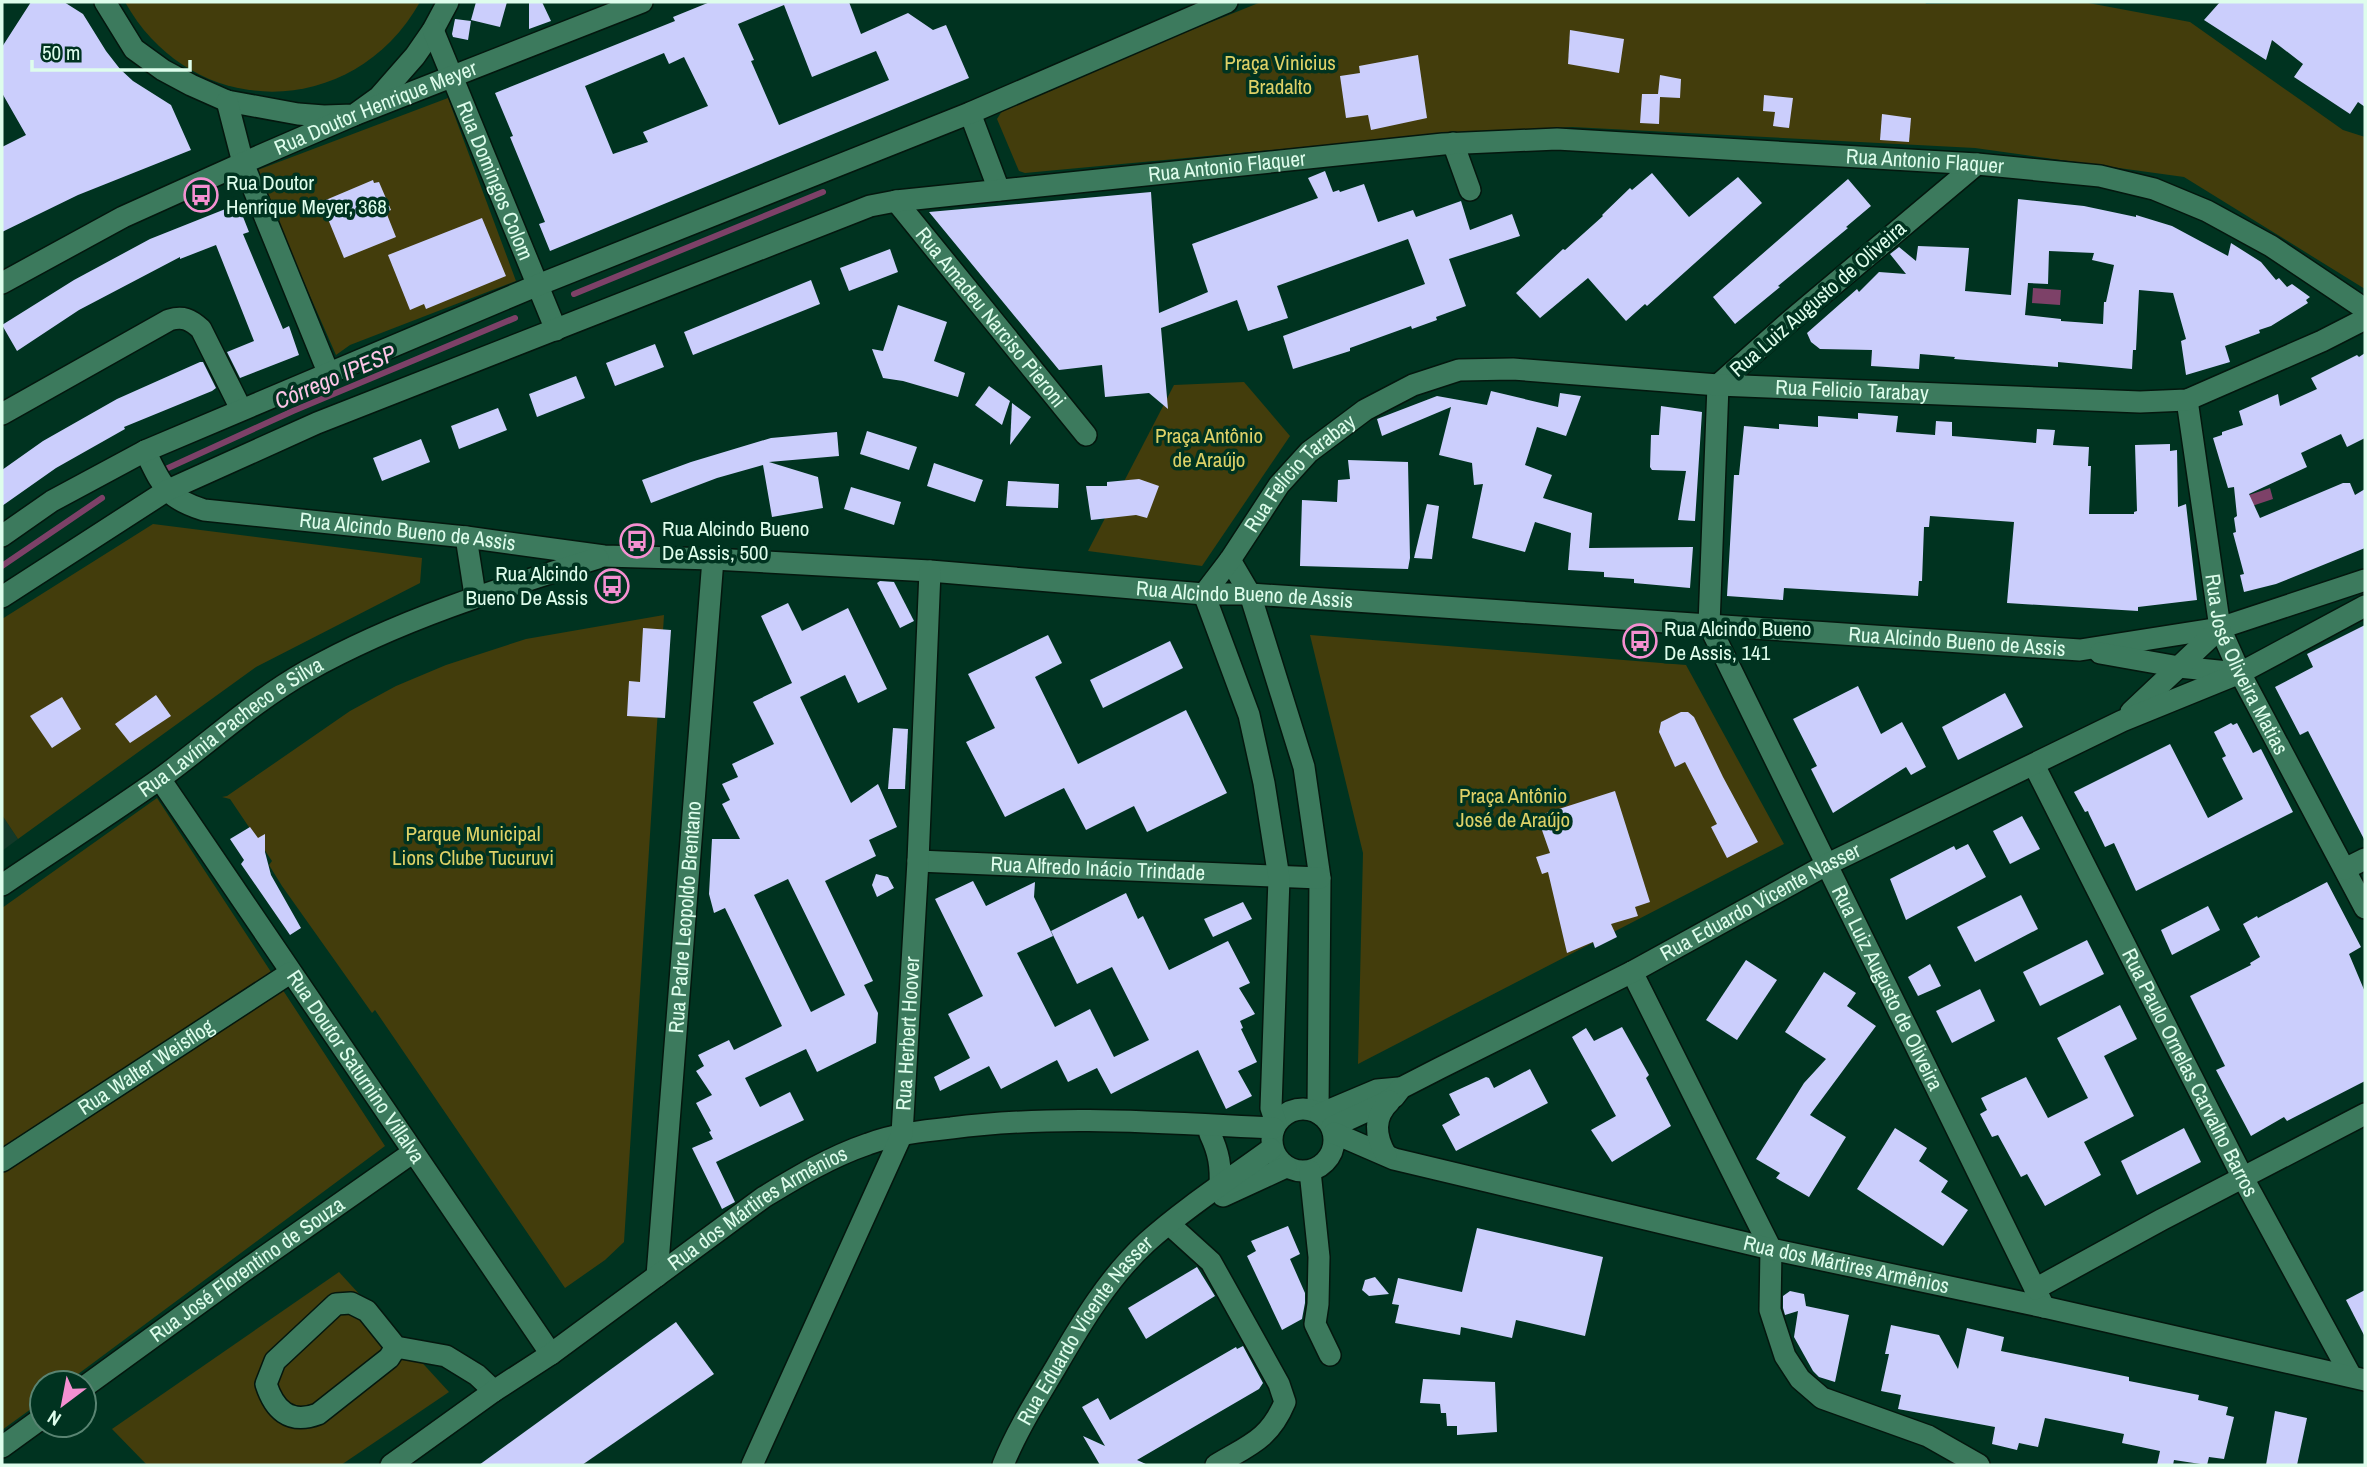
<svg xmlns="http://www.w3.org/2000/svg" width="2367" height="1467" font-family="'Archivo Narrow',sans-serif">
<rect width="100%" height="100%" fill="#003320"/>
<path fill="#133929" d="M2,815L18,839L2,851Z"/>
<g fill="#433d0c">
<path d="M125,2H420C353,121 192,122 125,2Z"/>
<path d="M1261,2H1925L1926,4L2083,2L2190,22L2343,130L2365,137V289L2184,177L1975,148L1572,127L1391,139L1025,173L1019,171L997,119L1002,111L1122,58Z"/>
<path d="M448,98L516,281L350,345L336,355L255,171Z"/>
<path d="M1244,382L1290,436L1202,566L1088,551L1174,385Z"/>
<path d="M153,524L422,558L420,583L256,667L18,839L2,815V619Z"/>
<path d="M664,615L624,1242L605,1260L565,1288L375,1010L372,1013L282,886L269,865L272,861L230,799L222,797L227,796L350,711L396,686L446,665L526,639Z"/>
<path d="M1310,635L1686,665L1784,844L1358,1064L1363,853Z"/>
<path d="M157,798L385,1146L66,1383H42V1401L2,1430V908Z"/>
<path d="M339,1272L449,1392L341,1465H147L112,1429Z"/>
</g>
<g fill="#7d4168">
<path d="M2033,288L2061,290L2060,305L2032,303Z"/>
<path d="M2270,488L2273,499L2252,506L2249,495Z"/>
</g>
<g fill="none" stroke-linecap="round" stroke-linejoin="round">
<g stroke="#7d4168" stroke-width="6">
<path d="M574,294L823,192"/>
<path d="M168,468L293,411L515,318"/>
<path d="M2,566L102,498"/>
</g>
</g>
<g fill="#cbcefc" fill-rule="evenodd">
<path d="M31,2H64L83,14L106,51L120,69L133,81L171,105L191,150L78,195L2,232V147L26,135L2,93V47Z"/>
<path d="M476,2H507L500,27L471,20Z"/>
<path d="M529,2H542L551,21L529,29Z"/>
<path d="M710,2H849L861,34L908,13L933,30L946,25L969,78L550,251L539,224L545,222L510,137L513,136L495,93L675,21L673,17ZM784,5L812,77L876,51L889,80L779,125L751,61L754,60L738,24ZM664,53L669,64L684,57L708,106L643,132L648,142L613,154L585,86Z"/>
<path d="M2220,2H2365V107L2358,102L2350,114L2294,77L2303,64L2272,40L2266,60L2204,20Z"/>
<path d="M455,19L471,21L468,40L453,37L452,34Z"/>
<path d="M1570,30L1624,39L1619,73L1568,64Z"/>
<path d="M1418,55L1427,118L1371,130L1368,115L1346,118L1340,76L1360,73L1359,66Z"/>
<path d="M1660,75L1681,79L1680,98L1660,97L1659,124L1640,123L1642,94H1658Z"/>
<path d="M1764,95L1793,98L1789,128L1773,126L1775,112L1763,111Z"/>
<path d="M1882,114L1911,118L1909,142L1880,140Z"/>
<path d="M1325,171L1333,192L1339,190L1340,192L1364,184L1378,222L1413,210L1416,217L1461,201L1470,230L1512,214L1520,236L1449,259L1466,306L1436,317L1437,320L1412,329L1411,326L1350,348V351L1293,369L1283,336L1425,284L1408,239L1277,286L1288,318L1248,331L1237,300L1161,328L1168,409L1149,393L1105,397L1102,365L1059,370L929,212L1151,192L1159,313L1208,292L1192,244L1318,198L1308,178Z"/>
<path d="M1652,173L1689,217L1738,177L1762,203L1647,306L1645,304L1626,321L1588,278L1540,318L1516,293L1563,249L1565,250L1603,216L1602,215L1630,188L1632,190Z"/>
<path d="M1848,179L1871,206L1846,227L1848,228L1778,286L1780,287L1735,324L1713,297Z"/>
<path d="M373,180L374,183L379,182L391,210L386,212L396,237L344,258L321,202Z"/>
<path d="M2018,199L2084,206L2136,217V215L2172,226L2228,256L2231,243L2261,262L2276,280L2279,278L2287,287L2292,284L2310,297L2306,300L2308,303L2271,326L2259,330L2260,333L2225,346L2230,362L2186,375L2181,341L2186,339L2173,293L2139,290L2136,350H2133L2132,369L2058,362V367L1954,359L1955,357L1920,354L1919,369L1871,366L1872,350L1820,349L1811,342L1807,333L1857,289L1859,292L1879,272L1906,274L1890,254L1899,247L1916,261L1918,246L1969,248L1965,291L2011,295ZM2049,251L2094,253L2092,260L2114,265L2106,302H2104L2103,324L2061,321V319L2025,315L2028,283L2048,284Z"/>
<path d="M238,204L249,232L243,234L283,329L289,326L299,355L240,378L227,352L254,341L216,245L180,259V257L79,310L17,351L2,325L74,280L150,239Z"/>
<path d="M482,218L506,276L426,309L424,304L410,310L388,255Z"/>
<path d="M890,249L898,272L849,291L840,268Z"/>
<path d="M811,280L820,304L693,355L684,332Z"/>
<path d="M898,305L947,322L934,361L965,373L958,397L903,381L883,378L872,349L883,351Z"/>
<path d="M655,344L664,367L615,386L606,363Z"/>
<path d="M2365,353V438L2347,447L2341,434L2301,453L2307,467L2249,494L2260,518L2343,483H2350L2355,495L2365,489V548L2276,584L2244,592L2240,575L2244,574L2233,533L2236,532L2234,518L2237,516L2234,487L2228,488L2213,438L2222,435V432L2243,425L2239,411L2278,394L2280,406L2317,389L2311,378L2357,355L2359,357Z"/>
<path d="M200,362H203L216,388L212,391L124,427L125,429L56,468L2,506V470L43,441L117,399Z"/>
<path d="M576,376L585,398L537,417L529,394Z"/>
<path d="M989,386L1010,401L1002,425L975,405Z"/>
<path d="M1491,391L1558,407L1560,393L1581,396L1566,436L1537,427L1525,465L1552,475L1543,498L1592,513L1589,548L1693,547L1690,588L1634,583V579L1604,577V572L1568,570L1571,533L1535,522L1525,552L1472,538L1483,484L1474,485L1472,463L1439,455L1451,407L1382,436L1377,419L1437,396L1487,405Z"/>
<path d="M1012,403L1031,417L1010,445Z"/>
<path d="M1661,406L1702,412L1695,521L1678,520L1686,471L1652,470L1650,467L1651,435H1659Z"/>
<path d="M498,408L507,430L459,449L451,426Z"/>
<path d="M1858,413L1898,416L1896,432L1935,435L1936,421L1952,422V436L2036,443L2037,429L2055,430L2053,445L2089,447L2088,466H2091L2089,514H2134V512L2137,511L2135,445L2170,444V451L2177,450L2178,507L2186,504L2197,600L2138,607V611L2007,603L2014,522L1930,516L1929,527H1924L1922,581H1919L1918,596L1784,588L1783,600L1727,596L1734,475H1739L1744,426L1779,429V424L1818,427V416L1858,419Z"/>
<path d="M867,431L917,447L909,470L860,454Z"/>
<path d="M837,432L839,456L769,462L818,477L823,508L772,517L763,465L717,478L651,503L642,480L691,462L771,438Z"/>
<path d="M421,439L430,462L382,481L373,458Z"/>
<path d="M1348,460L1408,462L1410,558L1408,569L1300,566L1302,500L1337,502L1338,480L1350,479Z"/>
<path d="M934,463L983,480L975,502L927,486Z"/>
<path d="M1139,479L1159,486L1147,518L1136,515L1091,520L1086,486H1107V482Z"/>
<path d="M1008,481L1059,484L1058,508L1006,506Z"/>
<path d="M851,487L901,502L894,525L844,509Z"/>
<path d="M1427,504L1439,506L1432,559L1414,558Z"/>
<path d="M880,581L894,582L914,621L900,628L877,583Z"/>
<path d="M788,603L802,631L848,608L887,689L858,703L845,675L800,697L851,803L878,784L897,827L869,840L876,856L825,881L873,981L864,985L878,1013L876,1043L817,1072L806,1049L745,1078L760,1107L790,1092L804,1120L716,1162L735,1202L722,1209L692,1148L713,1139L709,1132L711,1131L696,1103L712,1095L696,1071L704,1066L698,1055L729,1040L734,1050L782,1026L725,908L714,913L709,894L712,839H740L722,804L730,800L722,784L738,777L732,764L774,744L753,702L792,683L761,616ZM788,879L845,995L811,1012L754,895Z"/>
<path d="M2365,625V841L2308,731L2300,735L2275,687L2313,667L2307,654Z"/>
<path d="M643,628L671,630L665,718L627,716L629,681L640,682Z"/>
<path d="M1048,635L1062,663L1035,677L1078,764L1186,710L1227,793L1147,832L1134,806L1086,830L1064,788L1005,817L966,742L995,728L968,674Z"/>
<path d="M1170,641L1183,668L1103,708L1090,680Z"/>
<path d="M1858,686L1881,734L1902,722L1926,767L1911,775L1906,767L1833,813L1811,769L1817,766L1793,719Z"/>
<path d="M2005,693L2023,727L1958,760L1942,727Z"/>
<path d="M156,695L171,716L130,743L115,724Z"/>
<path d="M62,697L81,729L52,748L30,716Z"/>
<path d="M1681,712H1688L1694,717L1723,777L1758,842L1727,858L1711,827L1717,824L1685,762L1675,767L1659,732L1661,722Z"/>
<path d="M2231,723L2233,725L2237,723L2253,753L2261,749L2293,812L2136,891L2114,843L2105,847L2089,814L2088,811L2085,812L2074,792L2170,744L2208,818L2243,799L2222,758L2226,756L2214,732Z"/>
<path d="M893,728L908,729L905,789H888Z"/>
<path d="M1615,791L1650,902L1635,907L1638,916L1611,924L1617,937L1595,948L1593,942L1567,953L1548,872L1542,874L1536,857L1550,853L1537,816Z"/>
<path d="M2022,816L2040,849L2010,864L1993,831Z"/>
<path d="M250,827L258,838L265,834V852L271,875L301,928L290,935L241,864L244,860L230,839Z"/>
<path d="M1968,844L1986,877L1906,920L1890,879L1954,846L1956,850Z"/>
<path d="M876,874L888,877L894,888L877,897L872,885Z"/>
<path d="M973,881L986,906L1035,882L1034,897L1053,936L1017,953L1055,1027L1090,1009L1114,1057L1149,1040L1112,967L1077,984L1051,931L1126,893L1138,919L1143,916L1169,970L1228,941L1250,983L1239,988L1255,1014L1240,1021L1243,1028L1241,1029L1257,1062L1238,1071L1252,1096L1226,1109L1198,1050L1111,1094L1097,1068L1068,1082L1057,1060L1001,1089L989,1066L940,1091L934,1077L970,1058L948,1014L983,996L935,899Z"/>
<path d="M2327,882L2361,947L2349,954L2365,992V1081L2287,1121L2284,1117L2251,1136L2216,1070L2225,1066L2190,996L2251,965L2250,963L2260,957L2243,924L2257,916L2258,918Z"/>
<path d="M2021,895L2038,929L1975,962L1957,927Z"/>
<path d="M1243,902L1252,919L1213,937L1204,919Z"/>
<path d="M2208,906L2220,930L2172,955L2161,930Z"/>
<path d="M2087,940L2104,974L2040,1006L2023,972Z"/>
<path d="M1746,960L1777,980L1737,1040L1706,1020Z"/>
<path d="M1930,964L1941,986L1918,996L1908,977Z"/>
<path d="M1824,972L1856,993L1847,1006L1876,1026L1810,1115L1846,1137L1809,1197L1776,1178L1780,1173L1756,1159L1804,1083L1826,1059L1785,1032Z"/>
<path d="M1980,989L1995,1021L1952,1043L1936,1011Z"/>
<path d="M2120,1005L2137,1039L2104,1056L2134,1116L2084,1142L2101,1175L2045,1206L2027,1174L2021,1177L1998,1135L1992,1137L1980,1114L1987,1110L1981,1098L2026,1077L2048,1118L2088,1098L2057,1038Z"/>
<path d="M1622,1027L1649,1075L1646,1078L1671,1126L1612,1162L1591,1130L1616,1116L1572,1037L1586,1028L1594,1041Z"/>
<path d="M1530,1069L1548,1103L1456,1151L1442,1125L1460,1115L1449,1094L1486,1077L1489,1078L1494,1088Z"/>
<path d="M1895,1128L1927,1148L1919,1161L1948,1181L1941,1192L1968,1210L1943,1246L1857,1189Z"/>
<path d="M2184,1128L2201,1162L2137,1195L2121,1161Z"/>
<path d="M1288,1226L1300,1254L1290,1259L1305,1293V1303L1302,1319L1282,1330L1247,1256L1256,1251L1251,1241Z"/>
<path d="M1477,1228L1603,1257L1585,1336L1516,1320L1512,1338L1461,1327L1460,1335L1395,1323L1399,1305L1392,1304L1398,1278L1462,1292Z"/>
<path d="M1197,1267L1215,1296L1146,1339L1128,1308Z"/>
<path d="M1375,1277L1389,1294L1369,1296L1362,1290L1365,1280Z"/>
<path d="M2365,1290V1337L2346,1300Z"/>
<path d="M1790,1291L1804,1294L1806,1306L1849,1315L1835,1382L1819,1377L1813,1371L1794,1337L1798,1311L1785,1315L1783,1308V1296Z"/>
<path d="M676,1322L714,1374L582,1465H479Z"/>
<path d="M1891,1325L1939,1335L1958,1369L1967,1328L2004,1337L2001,1351L2129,1377V1381L2199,1395L2198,1400L2228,1407L2226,1415L2234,1417L2224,1459L2209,1457L2207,1465L2174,1460L2173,1465H2157L2160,1451L2122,1443L2124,1434L2045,1418L2038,1447L2019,1443L2017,1450L1992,1444L1995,1427L1898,1409L1901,1395L1881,1391L1889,1354H1885Z"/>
<path d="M1243,1346L1263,1383L1259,1389L1137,1460L1148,1465H1100L1083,1436L1105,1446L1082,1407L1098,1398L1110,1420L1236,1347L1237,1349Z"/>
<path d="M1423,1379L1495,1382L1497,1432L1457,1435V1426H1447L1446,1413H1441L1440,1404L1420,1403Z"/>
<path d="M2275,1411L2307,1418L2297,1465H2266Z"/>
</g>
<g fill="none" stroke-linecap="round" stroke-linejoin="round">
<defs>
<g id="minor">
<path d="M105,2L134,49L163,70L191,85L227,101L298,114L324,116L354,115L379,97L415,56L433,30L448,2"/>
<path id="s1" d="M433,30L556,330"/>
<path d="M227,101L243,163L328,372"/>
<path d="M970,113L999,190"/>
<path d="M1453,143L1470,190"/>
<path id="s2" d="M1977,164L1789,322L1718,385L1709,625L2044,1307"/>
<path id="s3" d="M896,201L1086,435"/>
<path id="s4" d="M2,283L123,217L243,163L354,115L642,2"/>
<path id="s5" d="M2187,400L2220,628L2240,673L2365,908"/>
<path d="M2,414L169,320C183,316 190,319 201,329L241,409"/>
<path id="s6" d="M145,451C162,485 165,498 204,510L466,537L604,556L713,559L930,571L1204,594H1250L2080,650L2220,628L2365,580"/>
<path d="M2,536L52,501L145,451L538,285L970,113L1227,2"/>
<path d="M466,537L475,595"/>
<path d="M1230,560L1250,594L1304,767L1320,878L1318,1112"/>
<path id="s7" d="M2,597L166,491L317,423L870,206L896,201L1443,144L1557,139L1977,164L2100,176L2154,189L2207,211L2271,246L2365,309"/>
<path d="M2100,653L2179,667L2238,673"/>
<path d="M2131,712L2220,628"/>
<path id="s8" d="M2034,765L2243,1178L2351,1376"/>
<path id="s9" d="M160,779L551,1354"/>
<path id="s10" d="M918,861L1320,878"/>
<path d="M2345,869L2365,859"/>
<path id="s11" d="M2,885C55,849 109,815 161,778C209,743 254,701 307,671C398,620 498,589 598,558"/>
<path d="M1632,972L1771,1249L1770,1310L1785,1356L1800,1379L1822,1398L1928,1436L1979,1465"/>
<circle cx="1303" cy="1140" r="31"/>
<path d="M1320,1114L1377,1090L1399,1088"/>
<path id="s12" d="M1276,1123L1271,1108L1279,878L1264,783L1249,715L1204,594L1230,560L1279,485L1309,452L1365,410L1413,385L1459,370L1513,369L1718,385L2140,402L2187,400L2322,341L2365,319"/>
<path id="s13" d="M1332,1127L1382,1104L1394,1097L1401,1088L1440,1068L1632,972L1826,865L2122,721L2240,673L2365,606"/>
<path id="s14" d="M1334,1133L1394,1159L1771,1249L2044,1307L2365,1380"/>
<path d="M1210,1134C1219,1153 1221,1166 1220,1187"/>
<path d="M1386,1155C1375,1136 1373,1117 1390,1101"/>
<path id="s15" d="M2,1161L290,973"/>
<path d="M1310,1171L1319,1257L1318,1304L1315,1324L1330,1355"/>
<path d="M1223,1196L1286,1167"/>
<path d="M1169,1224L1211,1262L1279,1384L1285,1402C1269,1440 1249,1445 1216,1465"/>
<path id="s16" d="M657,1276L713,559"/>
<path d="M2035,1289L2161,1220L2365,1114"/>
<path d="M396,1347L389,1358L318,1414C289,1425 274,1409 266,1384L275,1361L336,1304L351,1303L367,1311L396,1347L446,1356L477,1375L494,1391"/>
<path id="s17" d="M84,1387L241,1273L412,1153"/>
<path d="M2,1447L42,1418"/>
<path id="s18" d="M391,1465L494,1391L551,1354L764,1197C797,1177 830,1157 868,1144C895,1134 922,1131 951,1128C1058,1114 1167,1123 1274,1128"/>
<path id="s19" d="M752,1465L902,1134L918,861L930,571"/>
<path id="s20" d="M1003,1465C1017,1430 1037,1399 1056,1367C1082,1322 1109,1277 1147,1242C1185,1208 1230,1179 1271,1149"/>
</g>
</defs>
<use href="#minor" stroke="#04170e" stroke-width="24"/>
<use href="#minor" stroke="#3c7a5d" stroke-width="21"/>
</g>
<defs>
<symbol id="bus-ring" viewBox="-11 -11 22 22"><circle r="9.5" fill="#003320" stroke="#f590d1" stroke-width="1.5"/><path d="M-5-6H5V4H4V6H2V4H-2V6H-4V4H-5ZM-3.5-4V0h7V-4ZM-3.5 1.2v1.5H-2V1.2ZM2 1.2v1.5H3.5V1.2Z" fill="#f590d1"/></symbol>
</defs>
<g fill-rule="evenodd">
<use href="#bus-ring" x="182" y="176" width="38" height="38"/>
<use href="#bus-ring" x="618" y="522" width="38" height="38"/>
<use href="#bus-ring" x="593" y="567" width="38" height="38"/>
<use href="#bus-ring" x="1621" y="622" width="38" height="38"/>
</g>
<g text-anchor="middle" stroke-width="7" stroke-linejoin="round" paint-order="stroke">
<g font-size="21" fill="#ded167" stroke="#003320">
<text x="1280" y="70">Praça Vinicius<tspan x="1280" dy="24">Bradalto</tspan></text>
<text x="1209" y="443">Praça Antônio<tspan x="1209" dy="24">de Araújo</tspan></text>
<text x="1513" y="803">Praça Antônio<tspan x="1513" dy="24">José de Araújo</tspan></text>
<text x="473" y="841">Parque Municipal<tspan x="473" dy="24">Lions Clube Tucuruvi</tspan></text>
</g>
<g font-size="21" fill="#defdec" stroke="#003320">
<text dy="7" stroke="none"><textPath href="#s4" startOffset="413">Rua Doutor Henrique Meyer</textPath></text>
<text dy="7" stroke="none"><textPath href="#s7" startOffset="2014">Rua Antonio Flaquer</textPath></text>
<text dy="7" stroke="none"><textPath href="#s7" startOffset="1314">Rua Antonio Flaquer</textPath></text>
<text dy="7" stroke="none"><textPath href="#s1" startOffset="163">Rua Domingos Colom</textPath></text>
<text transform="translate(1818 299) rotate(-41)" y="7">Rua Luiz Augusto de Oliveira</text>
<text dy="7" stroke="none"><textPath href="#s3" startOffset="150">Rua Amadeu Narciso Pieroni</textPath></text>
<text dy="7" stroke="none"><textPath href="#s12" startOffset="1284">Rua Felicio Tarabay</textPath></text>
<text dy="7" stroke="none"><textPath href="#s12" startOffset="696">Rua Felicio Tarabay</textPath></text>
<text dy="7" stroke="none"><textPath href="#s6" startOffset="292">Rua Alcindo Bueno de Assis</textPath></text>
<text dy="7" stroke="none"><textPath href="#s6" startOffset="1132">Rua Alcindo Bueno de Assis</textPath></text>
<text dy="7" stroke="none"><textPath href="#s6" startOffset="1846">Rua Alcindo Bueno de Assis</textPath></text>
<text dy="7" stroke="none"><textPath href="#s5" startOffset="273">Rua José Oliveira Matias</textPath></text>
<text dy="7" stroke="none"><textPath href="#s11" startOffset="278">Rua Lavínia Pacheco e Silva</textPath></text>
<text dy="7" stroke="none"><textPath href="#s10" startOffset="180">Rua Alfredo Inácio Trindade</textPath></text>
<text dy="7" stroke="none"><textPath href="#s13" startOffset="485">Rua Eduardo Vicente Nasser</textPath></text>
<text dy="7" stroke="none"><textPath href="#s16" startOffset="360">Rua Padre Leopoldo Brentano</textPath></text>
<text dy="7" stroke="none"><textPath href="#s2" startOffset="985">Rua Luiz Augusto de Oliveira</textPath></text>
<text dy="7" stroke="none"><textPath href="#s19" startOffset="464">Rua Herbert Hoover</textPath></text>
<text dy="7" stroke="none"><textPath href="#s15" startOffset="172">Rua Walter Weisflog</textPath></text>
<text dy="7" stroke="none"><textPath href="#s9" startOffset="348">Rua Doutor Saturnino Villalva</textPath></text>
<text dy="7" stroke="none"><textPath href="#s8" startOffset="345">Rua Paulo Ornelas Carvalho Barros</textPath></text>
<text dy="7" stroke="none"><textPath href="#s18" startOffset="448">Rua dos Mártires Armênios</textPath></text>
<text dy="7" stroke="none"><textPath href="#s14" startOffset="530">Rua dos Mártires Armênios</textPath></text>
<text dy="7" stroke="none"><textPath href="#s17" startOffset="201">Rua José Florentino de Souza</textPath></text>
<text dy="7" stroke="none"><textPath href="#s20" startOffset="158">Rua Eduardo Vicente Nasser</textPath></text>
</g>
<g font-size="21" fill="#defdec" stroke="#003320" text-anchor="start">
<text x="226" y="190">Rua Doutor<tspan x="226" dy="24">Henrique Meyer, 368</tspan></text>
<text x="662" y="536">Rua Alcindo Bueno<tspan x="662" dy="24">De Assis, 500</tspan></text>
<text x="588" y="581" text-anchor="end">Rua Alcindo<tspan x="588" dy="24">Bueno De Assis</tspan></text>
<text x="1664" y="636">Rua Alcindo Bueno<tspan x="1664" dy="24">De Assis, 141</tspan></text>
</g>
<g font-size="23" font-style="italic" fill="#fdc5e7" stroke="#003320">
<text transform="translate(335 377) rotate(-23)" y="8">Córrego IPESP</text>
</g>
</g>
<rect width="2367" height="1467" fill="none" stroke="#defdec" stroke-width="7"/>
<g transform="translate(63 1404) rotate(212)"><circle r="33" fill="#003320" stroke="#598472" stroke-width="2"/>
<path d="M0-5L12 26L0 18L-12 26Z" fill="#f590d1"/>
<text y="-10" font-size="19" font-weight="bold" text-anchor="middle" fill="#defdec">N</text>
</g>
<path d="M32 60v10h158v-10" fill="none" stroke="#defdec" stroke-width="3.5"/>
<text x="42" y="60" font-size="21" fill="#defdec" stroke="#003320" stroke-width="5" paint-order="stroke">50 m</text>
</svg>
